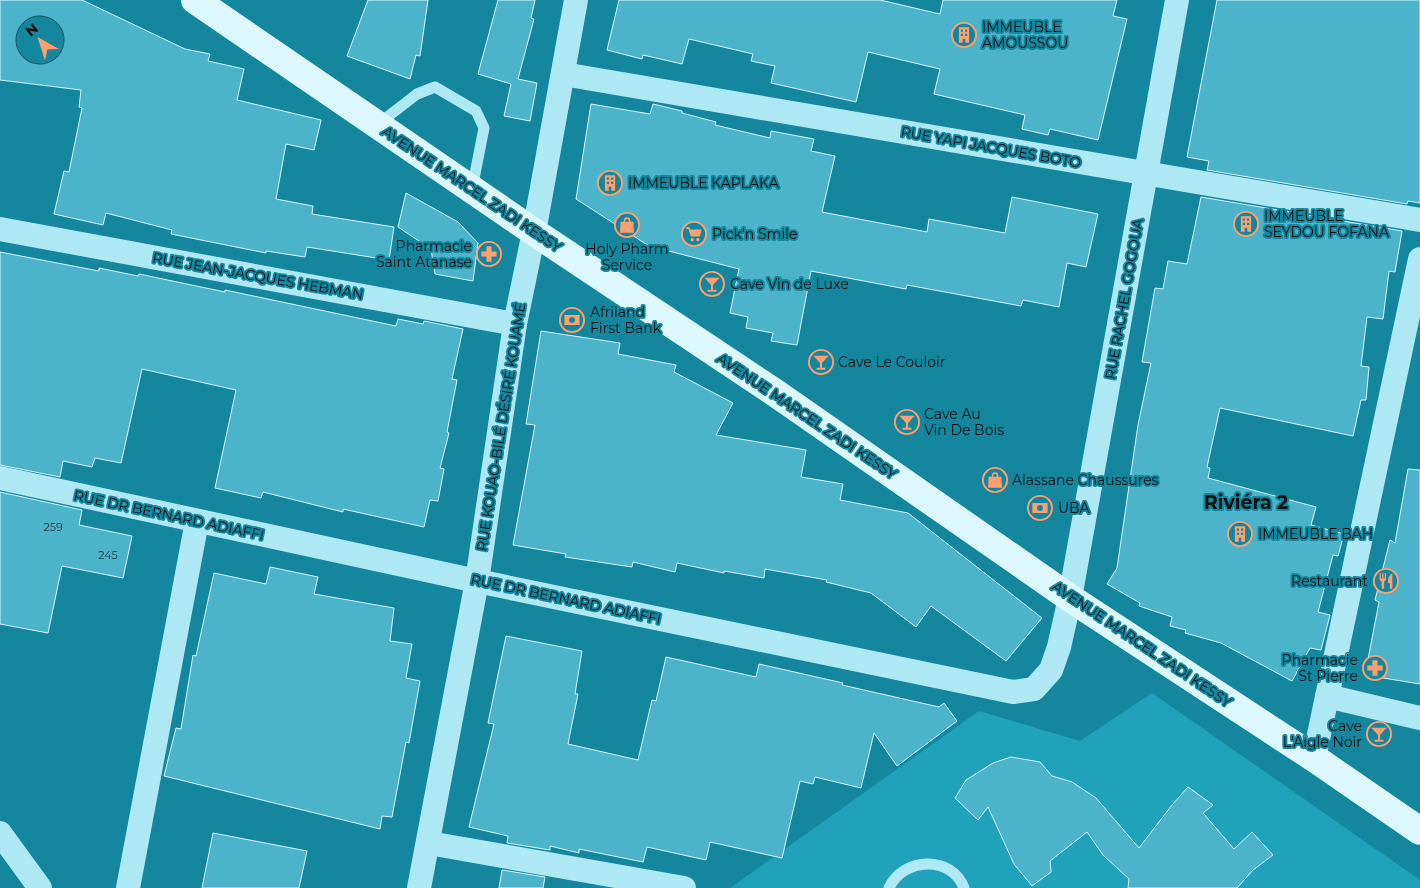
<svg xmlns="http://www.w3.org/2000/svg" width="1420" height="888" font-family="Montserrat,sans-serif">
<rect width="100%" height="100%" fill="#14879f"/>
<path fill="#20a2ba" d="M1152,693L1420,880V888H730L979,711L1080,741Z"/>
<g fill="#4bb4ca" stroke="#d5f7fd" fill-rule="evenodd">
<path d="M0,0H82L185,49L210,54L208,61L244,69L237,100L321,120L314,150L286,144L276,199L313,206L312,214L394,227L389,260L307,247L305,257L266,251V253L171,234L172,230L106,213L103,225L54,214L64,171L69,172L82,108L79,107L81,90L0,80ZM25,25H55V55H25Z"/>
<path d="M368,0H428L420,56L416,55L410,79L347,56Z"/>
<path d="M498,0H535L531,18L534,19L518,79L537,83L530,121L504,116L511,84L478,74Z"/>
<path d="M619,0H880L940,14L943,0H1117L1113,16L1127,19L1098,140L1050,129L1048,135L1022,129L1025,115L934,94L940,69L868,52L856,102L771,83L775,66L751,61L753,54L689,39L682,64L643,55L642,59L607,50Z"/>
<path d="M1217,0H1420V203L1408,201L1407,204L1207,170L1209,161L1187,157Z"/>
<path d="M591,104L650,114L653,104L682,111V113L716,122L715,125L770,138L771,131L814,139L811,151L835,156L822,212L927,232L929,219L1005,233L1012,197L1098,214L1086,267L1067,263L1059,307L1023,300L1021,306L907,285L906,289L811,271L797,345L771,341L773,333L746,328L748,317L730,313L739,269L649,246L576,199Z"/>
<path d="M406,193L458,222L478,243L473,281L435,274L431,249L398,227Z"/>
<path d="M1201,197L1402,231L1395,272L1389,271L1383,319L1367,317L1361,366L1369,367L1366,400H1361L1353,436L1220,408L1207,467L1210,468L1208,478L1316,507L1311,525L1344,534L1338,556L1333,555L1318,612L1330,615L1321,650L1310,648L1292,681L1221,643L1185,633L1186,630L1170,626L1172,617L1139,606L1140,603L1107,584L1117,568L1138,425L1151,363L1142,362L1155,288L1163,289L1168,261L1187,264Z"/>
<path d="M0,252L99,271V268L138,276L139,274L225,292V290L396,326L398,319L423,324L424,321L463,329L452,379L457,380L447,432L449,433L440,468L444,469L438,501L430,500L424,527L343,509V512L263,492L261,498L215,488L236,390L142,369L121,463L95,458L92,467L63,461L60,477L0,465Z"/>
<path d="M541,331L620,343L618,354L676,365L674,372L733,403L716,435L806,450L801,477L843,484L840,500L908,513L1042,618L1006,661L931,606L916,627L871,593L826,582L827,580L765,569L764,578L724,571V573L677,563L675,572L633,562L632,567L565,557L566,554L513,545L535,425L526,424Z"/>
<path d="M1408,469L1420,470V684L1365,675L1379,602L1375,600L1390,540L1395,543Z"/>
<path d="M0,492L82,510L79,525L132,536L123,578L62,566L48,633L0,624Z"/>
<path d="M270,567L318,577L314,594L394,608L390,641L412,644L406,678L420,681L409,743L406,742L392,817L382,816L380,829L164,776L176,728L181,729L193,655L196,656L214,573L266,584Z"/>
<path d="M506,636L582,651L575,694H578L568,744L638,760L652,700L656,701L666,657L756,677L759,664L843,683L842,685L939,707L944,703L957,721L897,766L874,733L861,788L815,777L813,784L800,781L782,858L710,842L706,860L647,847L643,862L579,849V853L550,846V850L507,843L508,836L469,827L494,724L488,723Z"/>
<path d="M1011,757L1040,762L1052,776L1072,782L1096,798L1139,848L1172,805L1188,787L1213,805L1203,813L1234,849L1252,832L1273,855L1253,870L1237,888H1128L1129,879L1103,855L1087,832L1050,861L1051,872L1032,886L1014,864L988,807L978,820L955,798L966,780L993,763Z"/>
<path d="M213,833L307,851L299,888H202Z"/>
<path d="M502,870L545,877L543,888H499Z"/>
</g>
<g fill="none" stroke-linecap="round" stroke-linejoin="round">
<g stroke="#ade8f4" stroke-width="11">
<path d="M377,125L417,94L435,87L476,111L484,128L472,189"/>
<path d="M889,888C903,857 952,855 964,888"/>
</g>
<g stroke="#ade8f4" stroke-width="24">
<path d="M563,74L1420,220"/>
<path d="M0,229L515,324"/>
<path d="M0,478L477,581L1013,692L1034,689L1051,670L1059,647L1070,598L1177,0"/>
<path d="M1327,696L1420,718"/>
<path d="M1314,758L1420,259"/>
<path d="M0,833L40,888"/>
<path d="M429,843L684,888"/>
<path d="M128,888L197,521"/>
<path d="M419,888L477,581L515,324L534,232L576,0"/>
</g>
<path stroke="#dcf7fd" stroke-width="28" d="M195,0L534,232L774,392L1070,598L1314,758L1420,831"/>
</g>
<defs>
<symbol id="building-ring" viewBox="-11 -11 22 22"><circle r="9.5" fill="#14879f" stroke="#ff9e6f" stroke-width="1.5"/><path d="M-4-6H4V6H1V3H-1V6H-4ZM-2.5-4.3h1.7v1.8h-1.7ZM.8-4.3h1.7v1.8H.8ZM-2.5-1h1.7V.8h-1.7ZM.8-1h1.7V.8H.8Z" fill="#ff9e6f"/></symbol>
<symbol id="shop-ring" viewBox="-11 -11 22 22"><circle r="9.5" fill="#14879f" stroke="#ff9e6f" stroke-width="1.5"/><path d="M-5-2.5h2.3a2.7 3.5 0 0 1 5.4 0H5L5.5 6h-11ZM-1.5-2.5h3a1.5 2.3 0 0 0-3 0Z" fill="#ff9e6f"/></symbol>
<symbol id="supermarket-ring" viewBox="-11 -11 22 22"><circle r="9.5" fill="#14879f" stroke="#ff9e6f" stroke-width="1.5"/><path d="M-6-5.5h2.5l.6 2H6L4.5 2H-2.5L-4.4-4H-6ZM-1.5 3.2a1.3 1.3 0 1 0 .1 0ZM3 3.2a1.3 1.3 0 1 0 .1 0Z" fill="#ff9e6f"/></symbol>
<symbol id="pharmacy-ring" viewBox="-11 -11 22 22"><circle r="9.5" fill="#14879f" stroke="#ff9e6f" stroke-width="1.5"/><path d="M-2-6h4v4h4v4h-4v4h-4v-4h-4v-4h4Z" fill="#ff9e6f"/></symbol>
<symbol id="bar-ring" viewBox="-11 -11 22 22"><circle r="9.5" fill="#14879f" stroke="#ff9e6f" stroke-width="1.5"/><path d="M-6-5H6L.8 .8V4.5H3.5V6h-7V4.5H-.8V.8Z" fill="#ff9e6f"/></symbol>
<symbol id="bank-ring" viewBox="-11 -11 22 22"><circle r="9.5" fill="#14879f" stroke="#ff9e6f" stroke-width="1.5"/><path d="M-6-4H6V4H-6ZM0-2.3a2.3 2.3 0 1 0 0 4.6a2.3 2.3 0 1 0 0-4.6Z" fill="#ff9e6f"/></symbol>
<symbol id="restaurant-ring" viewBox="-11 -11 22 22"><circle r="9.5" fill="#14879f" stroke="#ff9e6f" stroke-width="1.5"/><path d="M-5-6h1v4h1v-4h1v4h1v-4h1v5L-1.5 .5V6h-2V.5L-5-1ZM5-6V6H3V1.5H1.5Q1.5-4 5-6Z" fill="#ff9e6f"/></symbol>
</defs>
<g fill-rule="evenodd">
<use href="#building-ring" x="950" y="21" width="28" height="28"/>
<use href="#building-ring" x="596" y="169" width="28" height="28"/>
<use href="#building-ring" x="1232" y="210" width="28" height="28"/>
<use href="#shop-ring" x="613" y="211" width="28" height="28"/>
<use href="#supermarket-ring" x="680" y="220" width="28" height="28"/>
<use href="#pharmacy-ring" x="475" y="240" width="28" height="28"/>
<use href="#bar-ring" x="698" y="270" width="28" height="28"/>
<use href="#bank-ring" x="558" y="306" width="28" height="28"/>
<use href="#bar-ring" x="807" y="348" width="28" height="28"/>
<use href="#bar-ring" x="893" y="408" width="28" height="28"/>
<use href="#shop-ring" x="981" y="466" width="28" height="28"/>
<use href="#bank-ring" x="1026" y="494" width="28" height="28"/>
<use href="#building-ring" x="1226" y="520" width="28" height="28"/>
<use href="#restaurant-ring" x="1372" y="567" width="28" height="28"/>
<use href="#pharmacy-ring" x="1361" y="654" width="28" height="28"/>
<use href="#bar-ring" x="1365" y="720" width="28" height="28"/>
</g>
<g text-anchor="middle" stroke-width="4" stroke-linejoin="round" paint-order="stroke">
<g font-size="11" fill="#203a3f">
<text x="53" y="531">259</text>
<text x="108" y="559">245</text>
</g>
<g font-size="14" fill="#111" stroke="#14879f" text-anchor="start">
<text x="982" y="32">IMMEUBLE<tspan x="982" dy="16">AMOUSSOU</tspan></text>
<text x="628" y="188">IMMEUBLE KAPLAKA</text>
<text x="1264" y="221">IMMEUBLE<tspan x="1264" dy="16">SEYDOU FOFANA</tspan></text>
<text x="712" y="239">Pick'n Smile</text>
<text x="472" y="251" text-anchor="end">Pharmacie<tspan x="472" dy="16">Saint Atanase</tspan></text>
<text x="627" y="254" text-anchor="middle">Holy Pharm<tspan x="627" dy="16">Service</tspan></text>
<text x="730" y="289">Cave Vin de Luxe</text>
<text x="590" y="317">Afriland<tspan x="590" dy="16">First Bank</tspan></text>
<text x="838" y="367">Cave Le Couloir</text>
<text x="924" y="419">Cave Au<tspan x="924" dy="16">Vin De Bois</tspan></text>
<text x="1012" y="485">Alassane Chaussures</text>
<text x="1058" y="513">UBA</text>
<text x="1258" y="539">IMMEUBLE BAH</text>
<text x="1368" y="586" text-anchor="end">Restaurant</text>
<text x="1358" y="665" text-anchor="end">Pharmacie<tspan x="1358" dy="16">St Pierre</tspan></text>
<text x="1362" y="731" text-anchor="end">Cave<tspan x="1362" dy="16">L'Aigle Noir</tspan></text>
</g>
<g font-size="14" fill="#111" stroke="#14879f">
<text transform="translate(991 147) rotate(10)" y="5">RUE YAPI JACQUES BOTO</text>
<text transform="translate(472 189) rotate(34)" y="5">AVENUE MARCEL ZADI KESSY</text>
<text transform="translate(258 276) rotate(10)" y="5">RUE JEAN-JACQUES HEBMAN</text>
<text transform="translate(1124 299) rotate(-80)" y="5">RUE RACHEL GOGOUA</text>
<text transform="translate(807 416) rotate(34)" y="5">AVENUE MARCEL ZADI KESSY</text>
<text transform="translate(501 427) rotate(-81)" y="5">RUE KOUAO-BILÉ DÉSIRÉ KOUAMÉ</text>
<text transform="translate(169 515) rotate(12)" y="5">RUE DR BERNARD ADIAFFI</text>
<text transform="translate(566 599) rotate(12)" y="5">RUE DR BERNARD ADIAFFI</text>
<text transform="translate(1142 644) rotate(34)" y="5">AVENUE MARCEL ZADI KESSY</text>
</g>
<g font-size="19" font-weight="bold" fill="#111" stroke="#14879f">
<text x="1246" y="509">Riviéra 2</text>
</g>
</g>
<g transform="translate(40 40) rotate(321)"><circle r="24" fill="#14879f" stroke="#135866"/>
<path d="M0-4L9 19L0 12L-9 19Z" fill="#ff9e6f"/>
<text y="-8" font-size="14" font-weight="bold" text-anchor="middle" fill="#111111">N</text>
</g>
</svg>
